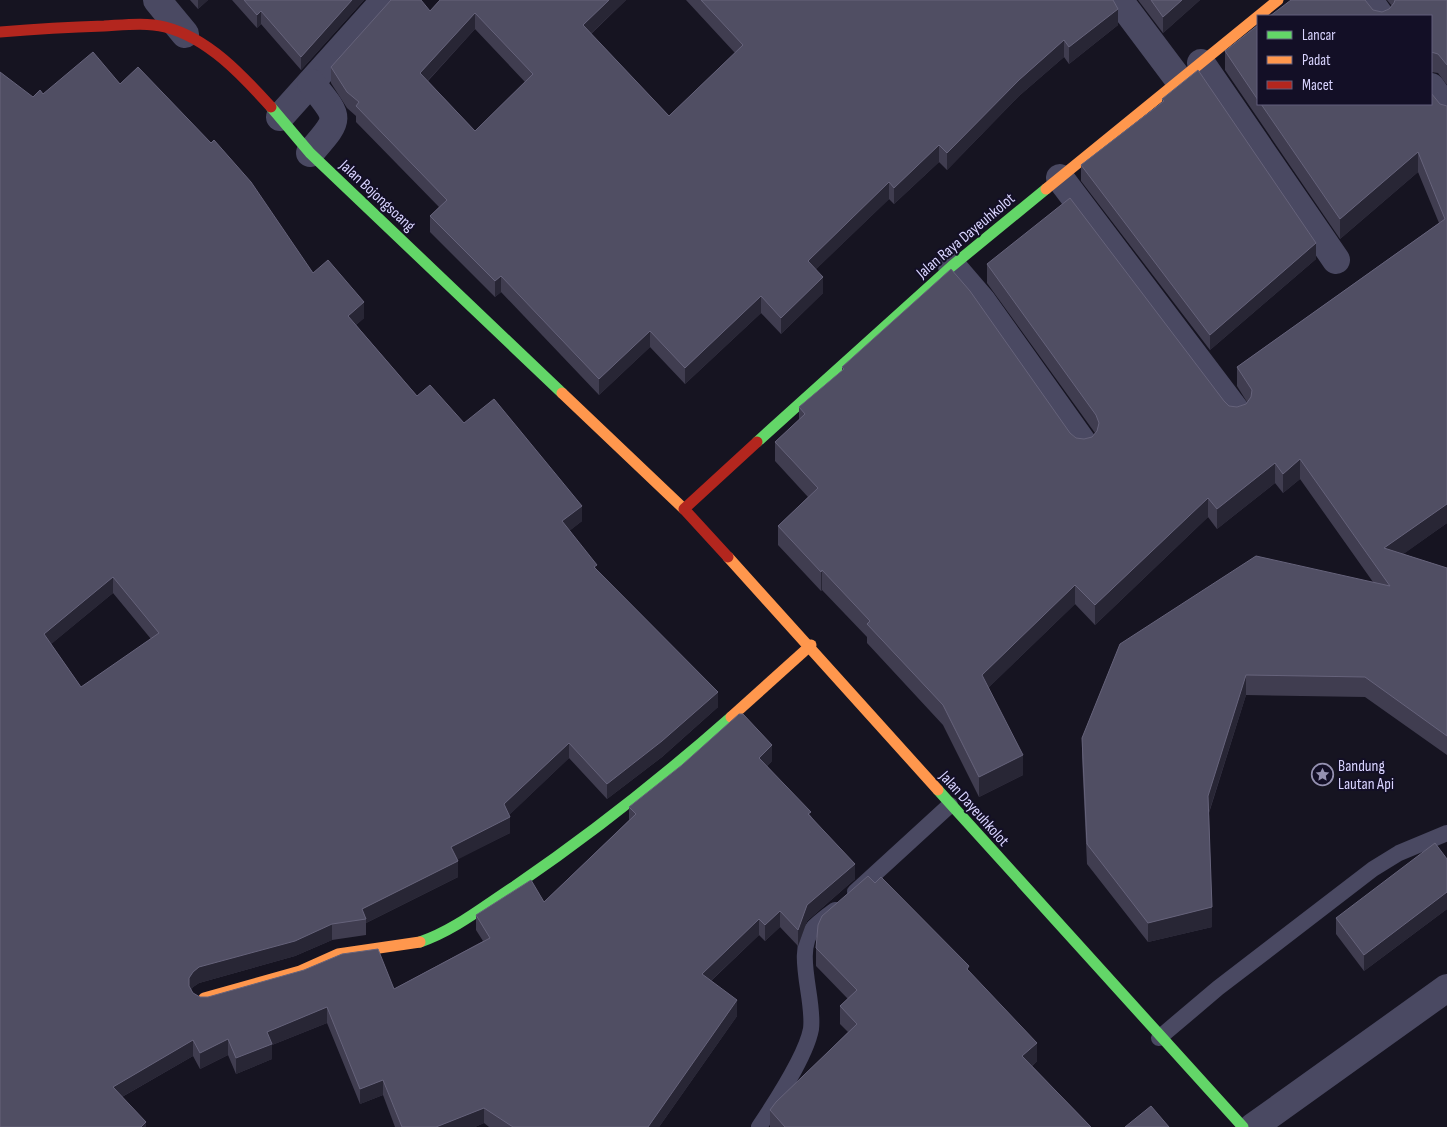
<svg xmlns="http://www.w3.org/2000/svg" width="1447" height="1127" font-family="'Sofia Sans Condensed',sans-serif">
<rect width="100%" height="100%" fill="#161421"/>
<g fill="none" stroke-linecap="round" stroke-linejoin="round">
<g stroke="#4a4962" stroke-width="16">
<path d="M855,892L950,805"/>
<path d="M1159,1038L1218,988L1373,869L1399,853L1447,833"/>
<path d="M759,1127C775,1103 806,1056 811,1029C815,998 793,952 814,927C820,921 828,915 835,910"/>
</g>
<g stroke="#4a4962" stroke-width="28">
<path d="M157,0L185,34"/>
<path d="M1119,0L1179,80"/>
<path d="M1369,0L1380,16"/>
<path d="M1201,63L1336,260"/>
<path d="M1431,87L1447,110"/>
<path d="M280,117L385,0"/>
<path d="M310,153C341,117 341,120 311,83"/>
<path d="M1060,178L1236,411"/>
<path d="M952,266L982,301L1083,443"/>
<path d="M1253,1127L1447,988"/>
</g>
<g stroke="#63d668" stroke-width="11">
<path d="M271,107L310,153L562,393"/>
<path d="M757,442L952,266L1046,189"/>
<path d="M938,790L1243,1127"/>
<path d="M420,942C455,930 484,906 515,886C591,834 662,778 731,717"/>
</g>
<g stroke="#ff974d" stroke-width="11">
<path d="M1046,189L1278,0"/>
<path d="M562,393L684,509"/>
<path d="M728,557L938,790"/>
<path d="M731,717L811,645"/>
<path d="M204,998L300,971L338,954L420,942"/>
</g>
<g stroke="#b3261e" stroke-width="11">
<path d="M0,32C35,29 69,27 104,26C123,25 146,22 165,27C208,38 242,75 271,107"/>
<path d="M728,557L684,509L757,442"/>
</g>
</g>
<g fill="#403d50" fill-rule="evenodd">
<path d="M190,0H208L198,9Z"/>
<path d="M232,0H364L301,70L261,24L257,28Z"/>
<path d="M440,0H626L591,34L669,116L735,53L686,0H1113L1118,25L1069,64L1064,57L1019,96L947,170L939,162L894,204L889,199L816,269L823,293L781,334L761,313L685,384L650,347L599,395L501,292L495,297L430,232V216L439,207L356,122V116L347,108L331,83V67L430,11ZM475,29L525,82L475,131L428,81Z"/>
<path d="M1138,0H1200L1163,33Z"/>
<path d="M1387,0H1447V85L1438,73L1431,72V16H1270L1373,10L1382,12L1389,9L1392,6Z"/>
<path d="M1258,25V104H1431L1447,106V523L1403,554L1447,568V755L1365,697L1246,695L1209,813L1212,927L1148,942L1087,864L1082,758V738L1373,582L1300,479L1283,493L1275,483L1217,529L1208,517L1095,625L1075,604L988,688L1023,775L979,797L943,725L867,643V637L822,590L821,591L778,545V526L808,497L775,461V442L799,420V407L842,371V367L1070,433L1076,438L1084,439L1092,437L1095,433L987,283V264L1224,401L1229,406L1237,407L1246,404L1247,402L1237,386V367L1439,223L1418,172L1340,239L1225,70V51Z"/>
<path d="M120,84L313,273L364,318L356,325L417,396L464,423L582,521L569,531L597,570L718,707L662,757L607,799L569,758L509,815L510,833L457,859L458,877L366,923V935L332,940L295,956L199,983L193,987L191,990L193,993L200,997H208L394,989L483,941L476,930V915L544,902L629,820V807L772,761L767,766L811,816L855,879L807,921L798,946L780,927L765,941L759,935L711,981L737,1016L659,1127H489L484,1123L475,1127H395L383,1095L360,1104L327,1023L272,1045V1059L236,1074L228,1055L200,1069L193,1056L122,1097L146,1127H0L33,97L43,94ZM113,593L151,639L81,687L51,644Z"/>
<path d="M1162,99L1316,259L1210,350L1081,181V165L1162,102Z"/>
<path d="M1447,859V909L1364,971L1336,934V918Z"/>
<path d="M875,883L969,971L1037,1061L1032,1066L1091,1127H770V1110L848,1032L840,1024V1006L848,999L816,966V948Z"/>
</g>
<g fill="#282635">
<path d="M198,0H208L198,9Z"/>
<path d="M352,0H364L301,70V57Z"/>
<path d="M609,0H626L583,41V25Z"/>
<path d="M1182,0H1200L1163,33V17Z"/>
<path d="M1118,9V25L1069,64V47Z"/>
<path d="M261,11V24L257,28V15Z"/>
<path d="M475,13V29L420,89V73Z"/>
<path d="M1064,40V57L1019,96L947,170V153L1019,80Z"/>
<path d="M939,145V162L894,204V188Z"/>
<path d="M1418,152V172L1340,239V219Z"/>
<path d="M889,182V199L808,277V261Z"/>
<path d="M1316,243V259L1210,350V335Z"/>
<path d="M501,276V292L495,297V281Z"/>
<path d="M823,277V293L781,334V318Z"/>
<path d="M761,296V313L685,384V368Z"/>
<path d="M364,302V318L348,332V316Z"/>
<path d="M650,331V347L599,395V379Z"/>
<path d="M1300,459V479L1283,493V474Z"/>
<path d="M1275,463V483L1217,529V509Z"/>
<path d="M1208,498V517L1095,625V605Z"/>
<path d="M1447,504V523L1384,568V548Z"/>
<path d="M582,506V521L562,537V521Z"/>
<path d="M822,570V590L821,591V572Z"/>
<path d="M113,577V593L44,650V634Z"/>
<path d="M1075,585V604L982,694V675Z"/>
<path d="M1246,675V695L1208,815V796Z"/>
<path d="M718,692V707L662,757L607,799V784Z"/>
<path d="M569,743V758L504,820V804Z"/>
<path d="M772,745V761L759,774V758Z"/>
<path d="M1023,755V775L979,797V777Z"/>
<path d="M510,817V833L451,863V847Z"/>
<path d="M458,861V877L366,923V919L362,909Z"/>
<path d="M855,864V879L807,921L798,946V930L807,905Z"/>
<path d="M1447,892V909L1364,971V955Z"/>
<path d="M1212,907V927L1148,942V923Z"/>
<path d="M780,911V927L765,941V925Z"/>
<path d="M759,919V935L702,989V974Z"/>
<path d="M332,924V940L295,956L199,983L193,987L189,994V978L193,972L199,967Z"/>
<path d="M737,1000V1016L659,1127H648Z"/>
<path d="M327,1007V1023L272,1045V1059L236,1074V1058L267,1032Z"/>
<path d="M228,1039V1055L200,1069V1053Z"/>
<path d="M193,1040V1056L113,1102V1087Z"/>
<path d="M1037,1043V1061L1022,1074V1056Z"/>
<path d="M383,1080V1095L360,1104V1089Z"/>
<path d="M484,1108V1123L475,1127H436Z"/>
<path d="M146,1122V1127H141Z"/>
</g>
<g fill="#504e63" stroke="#66637b" fill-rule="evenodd">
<path d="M244,0H352L301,57L261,11L257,15Z"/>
<path d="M391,0H421L430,11L440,0H609L583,25L669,116L743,45L701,0H1113L1118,9L1069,47L1064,40L1019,80L947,153L939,145L894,188L889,182L808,261L823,277L781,318L761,296L685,368L650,331L599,379L501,276L495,281L430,216L447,200L356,106L359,102L347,92L331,67ZM475,13L533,74L475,131L420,73Z"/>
<path d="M1151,0H1182L1163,17Z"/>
<path d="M1291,0H1365L1373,10L1382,12L1389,9L1394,3L1395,0H1447V65L1438,54L1431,52V16H1270Z"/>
<path d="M1258,25V100L1225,51Z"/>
<path d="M93,52L120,84L138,67L211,143L214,140L251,182L313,273L328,260L364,302L348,316L417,396L430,385L464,423L494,399L582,506L562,521L597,565L594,567L718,692L662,741L607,784L569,743L504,804L510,817L451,847L458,861L362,909L366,919L332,924L295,941L199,967L193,972L189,978V986L193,993L200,997H208L304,970L342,954L378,949L394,989L490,938L476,915L531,880L544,902L636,814L629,807L682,765L739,714H743L772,745L759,758L811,812L808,814L855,864L807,905L798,930L780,911L765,925L759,919L702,974L737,1000L648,1127H513L484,1108L436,1127H402L383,1080L360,1089L327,1007L267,1032L272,1044L236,1058L228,1039L200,1053L193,1040L113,1087L146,1122L141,1127H0V72L33,97L40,90L43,94ZM113,577L159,633L81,687L44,634Z"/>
<path d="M1198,70L1316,243L1210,335L1081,165L1164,101L1162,99Z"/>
<path d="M1431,93L1440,104L1447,106V504L1384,548L1447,568V736L1365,677L1246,675L1208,796L1212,907L1148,923L1087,844L1082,738L1120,644L1256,556L1390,586L1300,459L1283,474L1275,463L1217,509L1208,498L1095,605L1075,585L982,675L1023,755L979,777L943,705L867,624L870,621L822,570L821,572L778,526L818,488L775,442L805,414L799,407L844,369L842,367L951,269L970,291L1070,433L1076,438L1084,439L1092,437L1097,431L1099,423L1096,415L987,264L1070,198L1224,401L1229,406L1237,407L1246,404L1251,397L1252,390L1237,367L1445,219L1418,152L1340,219L1261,104H1431Z"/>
<path d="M1435,843L1447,859V892L1364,955L1336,918Z"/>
<path d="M868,876L875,883L881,877L969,966L967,969L1037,1043L1022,1056L1091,1127H785L770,1110L776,1102L857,1024L840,1006L857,990L816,948L818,925L822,916Z"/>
<path d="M1151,1106L1169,1127H1125Z"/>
</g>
<defs>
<symbol id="sight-ring" viewBox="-11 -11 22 22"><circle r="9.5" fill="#130f26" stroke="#9591b1" stroke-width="1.5"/><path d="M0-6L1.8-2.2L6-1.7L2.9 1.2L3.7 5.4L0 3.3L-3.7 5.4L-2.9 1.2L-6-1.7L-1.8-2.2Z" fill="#9591b1"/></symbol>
</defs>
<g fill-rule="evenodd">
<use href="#sight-ring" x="1310" y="762" width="25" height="25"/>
</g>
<g text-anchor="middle" stroke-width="4" stroke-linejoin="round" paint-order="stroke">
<g font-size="16" fill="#d9d4ff" stroke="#130f26">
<text transform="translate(378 195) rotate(43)" y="6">Jalan Bojongsoang</text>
<text transform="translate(965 235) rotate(-40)" y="6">Jalan Raya Dayeuhkolot</text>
<text transform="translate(975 808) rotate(48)" y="6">Jalan Dayeuhkolot</text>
</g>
<g font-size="16" fill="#d9d4ff" stroke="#130f26" text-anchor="start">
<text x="1338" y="771">Bandung<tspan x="1338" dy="18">Lautan Api</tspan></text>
</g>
</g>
<rect x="1257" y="15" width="175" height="90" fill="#130f26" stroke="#625e7d"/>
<rect x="1267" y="31" width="25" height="8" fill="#63d668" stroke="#625e7d"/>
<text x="1302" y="40" font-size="15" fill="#d9d4ff">Lancar</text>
<rect x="1267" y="56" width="25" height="8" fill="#ff974d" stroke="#625e7d"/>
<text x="1302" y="65" font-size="15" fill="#d9d4ff">Padat</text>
<rect x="1267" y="81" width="25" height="8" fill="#b3261e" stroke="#625e7d"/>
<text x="1302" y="90" font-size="15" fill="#d9d4ff">Macet</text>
</svg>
